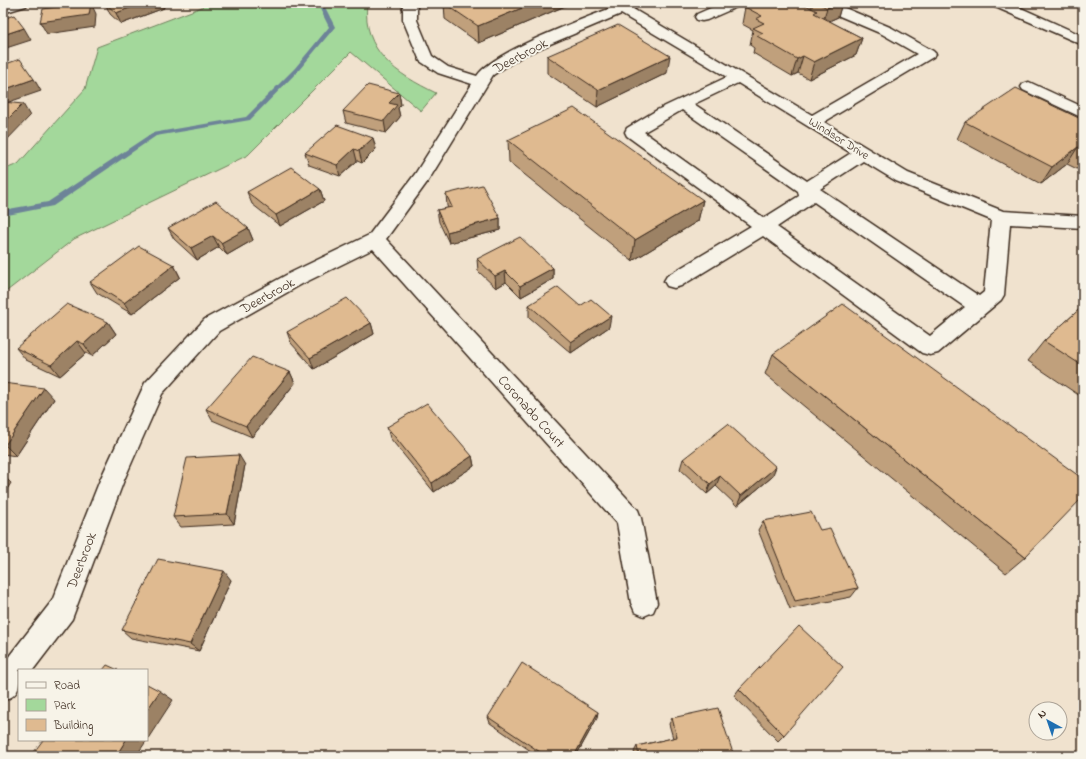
<svg xmlns="http://www.w3.org/2000/svg" width="1086" height="759" font-family="'Indie Flower',sans-serif">
<rect width="100%" height="100%" fill="#f0e2ce"/>
<filter id="ink" filterUnits="userSpaceOnUse"><feTurbulence type="fractalNoise" baseFrequency=".025" numOctaves="2"/><feDisplacementMap in="SourceGraphic" scale="8" xChannelSelector="R" yChannelSelector="G"/><feConvolveMatrix kernelMatrix="1 2 1 2 8 2 1 2 1" color-interpolation-filters="sRGB"/></filter>
<g filter="url(#ink)">
<path fill="#a3d89b" stroke="#6f815c" d="M205,3H367C362,52 397,74 436,93L421,111L351,52L248,155L74,239L3,294V170L18,164L85,89L97,47L202,7Z"/>
<g fill="none" stroke-linecap="round" stroke-linejoin="round">
<path fill="#6d8398" fill-rule="evenodd" d="M317,3H323L335,27L299,70L250,120L156,136L53,206L3,216V210L48,202L152,133L246,117L295,68L329,27Z"/>
<defs>
<g id="minor">
<path d="M7,3H28L26,6L3,13V4Z"/>
<path d="M403,3H417V20L432,56L448,67L477,76C492,52 581,20 611,8L606,3H641L639,6L633,9L812,115L917,54L882,34L816,6L814,3H833L892,28L933,51L936,54L933,57L824,122L908,173L1003,211L1083,216V228L1010,224L1004,295L1001,300L938,353L930,355L922,353L763,236L681,286L674,288L667,286L664,281L667,276L751,226L627,136L625,132L627,128L657,110L727,77L621,14L524,55L493,75L428,181L386,239L638,510L641,518L657,603L653,612L644,616L635,612L631,603L617,523L373,249L302,284L219,331L162,394L124,480L72,619L33,670H19C19,688 21,694 3,701V664L52,601L100,480L145,383L205,319L288,274L369,235L415,174L472,84L438,73L420,61L403,20ZM738,83L851,153L807,181L694,104ZM682,110L798,191L799,196L764,218L644,132ZM863,161L896,181L991,220L984,292L979,296L820,189ZM814,202L965,307L930,336L777,227Z"/>
<path d="M722,3H741L739,6L707,20L702,21L697,20L695,17L697,14Z"/>
<path d="M1029,82L1083,107V118L1023,90L1021,87L1023,84Z"/>
</g>
<path id="major" d="M991,3H1010L1083,36V45L993,6Z"/>
</defs>
<use href="#minor" stroke="#3b2a1e" stroke-width="3"/>
<use href="#major" stroke="#3b2a1e" stroke-width="3"/>
<use href="#minor" fill="#f7f3e8" fill-rule="evenodd"/>
<use href="#major" fill="#f7f3e8" fill-rule="evenodd"/>
</g>
<g fill="#c0a07c" stroke="#3b2a1e">
<path d="M105,3H162L164,8L121,24L110,14Z"/>
<path d="M444,3H572L479,43L445,19Z"/>
<path d="M750,3H842L838,17L829,21L862,38L856,55L809,79L798,73L792,76L753,53L754,48L750,45L753,30L742,24L745,7L749,5Z"/>
<path d="M547,56L667,73L597,107L547,73Z"/>
<path d="M399,93L401,105L398,108L400,117L386,133L346,123L343,111Z"/>
<path d="M1083,120V172L1067,164L1041,184L957,139L965,122Z"/>
<path d="M373,138L376,149L362,163L357,161L340,176L309,165L305,153Z"/>
<path d="M508,140L703,200L698,221L632,261L509,162Z"/>
<path d="M320,189L324,201L280,226L252,204L247,192Z"/>
<path d="M446,194L500,218V230L449,243L439,222L437,210L448,208L447,206Z"/>
<path d="M168,228H248L253,240L227,255L219,247L197,260L174,239Z"/>
<path d="M477,259L553,268V279L521,297L506,282L496,288L478,271Z"/>
<path d="M174,265L180,277L132,314L97,293L90,282Z"/>
<path d="M529,305L580,306L609,327L571,353L529,317Z"/>
<path d="M1083,306V398L1028,361L1044,341Z"/>
<path d="M108,322L116,334L92,356L86,353L60,376L26,360L16,348Z"/>
<path d="M371,323L374,334L314,369L291,343L287,332Z"/>
<path d="M773,354L1025,557L1006,573L765,374Z"/>
<path d="M290,372L295,383L252,437L212,420L206,409Z"/>
<path d="M3,383L54,399L16,456L3,454Z"/>
<path d="M387,427L472,456L474,466L434,492L390,438Z"/>
<path d="M683,459L772,477L737,506L716,486L707,494L680,469Z"/>
<path d="M245,465L234,524L181,527L173,517Z"/>
<path d="M763,521L820,530L858,588L851,597L790,609L758,530Z"/>
<path d="M231,580L199,651L131,638L122,630Z"/>
<path d="M739,689L784,735L778,741L734,696Z"/>
<path d="M488,717L597,718L576,756H538L490,723Z"/>
<path d="M672,718L734,756H636L634,752L637,746L673,738L669,724Z"/>
</g>
<g fill="#9c8265" stroke="#3b2a1e">
<path d="M91,3L96,14L95,27L47,34L40,22Z"/>
<path d="M143,3H162L164,8L121,24L116,13Z"/>
<path d="M534,3H572L479,43L478,26Z"/>
<path d="M809,3H813L809,17L805,5Z"/>
<path d="M837,3H842L838,17L822,24L827,8Z"/>
<path d="M24,28L31,40L3,49V35Z"/>
<path d="M862,38L856,55L809,79L814,62Z"/>
<path d="M670,56L667,73L597,107L598,90Z"/>
<path d="M803,56L798,73L792,76L797,59Z"/>
<path d="M34,79L41,91L6,103L3,99V90Z"/>
<path d="M399,93L401,105L398,108L400,117L386,133L384,121L389,103Z"/>
<path d="M23,104L30,116L3,144V124Z"/>
<path d="M373,138L376,149L362,163L359,151Z"/>
<path d="M1078,147L1067,164L1041,184L1052,167Z"/>
<path d="M354,149L357,161L340,176L337,165Z"/>
<path d="M320,189L324,201L280,226L276,215Z"/>
<path d="M703,200L698,221L632,261L635,240Z"/>
<path d="M500,218V230L449,243L447,232Z"/>
<path d="M248,228L253,240L227,255L221,243Z"/>
<path d="M213,236L219,247L197,260L191,248Z"/>
<path d="M174,265L180,277L132,314L124,303Z"/>
<path d="M553,268V279L521,297L520,286Z"/>
<path d="M505,271L506,282L496,288L495,276Z"/>
<path d="M611,316L609,327L571,353V342Z"/>
<path d="M108,322L116,334L92,356L84,344Z"/>
<path d="M371,323L374,334L314,369L310,358Z"/>
<path d="M77,341L86,353L60,376L51,365Z"/>
<path d="M290,372L295,383L252,437L246,426Z"/>
<path d="M44,388L54,399L16,456L5,445Z"/>
<path d="M239,455L245,465L234,524L227,514Z"/>
<path d="M472,456L474,466L434,492L432,483Z"/>
<path d="M776,467L772,477L737,506L741,496Z"/>
<path d="M3,475L11,483L3,496Z"/>
<path d="M720,476L716,486L707,494L710,484Z"/>
<path d="M224,571L231,580L199,651L190,644Z"/>
<path d="M160,691L173,700L147,740V710Z"/>
<path d="M598,712L597,718L576,756H574Z"/>
<path d="M126,740H147L136,756H116Z"/>
</g>
<g fill="#dfba90" stroke="#3b2a1e">
<path d="M84,3H91L89,15L40,22L43,9Z"/>
<path d="M105,3H143L116,13Z"/>
<path d="M444,3H534L478,26Z"/>
<path d="M755,3H809L805,5L817,11L814,13L862,38L814,62L803,56L797,59L757,36L763,33L753,28L764,23L756,19L762,16L745,7Z"/>
<path d="M818,3H837L827,8Z"/>
<path d="M14,15L24,28L3,35V19Z"/>
<path d="M618,25L670,56L598,90L547,56Z"/>
<path d="M20,59L34,79L3,90V65Z"/>
<path d="M368,85L399,93L389,103L397,105L384,121L343,111Z"/>
<path d="M1016,88L1083,120V150L1078,147L1052,167L965,122Z"/>
<path d="M3,102L23,104L3,124Z"/>
<path d="M574,108L703,200L635,240L508,140Z"/>
<path d="M337,125L373,138L359,151L354,149L337,165L305,153Z"/>
<path d="M291,167L320,189L276,215L247,192Z"/>
<path d="M482,185L500,218L447,232L437,210L452,207L446,194Z"/>
<path d="M216,201L248,228L221,243L213,236L191,248L168,228Z"/>
<path d="M520,237L553,268L520,286L505,271L495,276L477,259Z"/>
<path d="M139,246L174,265L124,303L90,282Z"/>
<path d="M558,287L580,306L591,299L611,316L571,342L529,305Z"/>
<path d="M347,298L371,323L310,358L287,332Z"/>
<path d="M67,304L108,322L84,344L77,341L51,365L16,348Z"/>
<path d="M843,304L1083,479V497L1025,557L773,354Z"/>
<path d="M1083,306V366L1044,341Z"/>
<path d="M252,357L290,372L246,426L206,409Z"/>
<path d="M3,383L44,388L5,445H3Z"/>
<path d="M427,403L472,456L432,483L387,427Z"/>
<path d="M728,424L776,467L741,496L720,476L710,484L683,459Z"/>
<path d="M239,455L227,514L173,517L187,458Z"/>
<path d="M811,512L820,530L830,528L858,588L795,601L763,521Z"/>
<path d="M158,559L224,571L190,644L122,630Z"/>
<path d="M799,626L843,667L784,735L739,689Z"/>
<path d="M522,663L598,712L574,756H546L488,717Z"/>
<path d="M107,665L118,670H103Z"/>
<path d="M147,684L160,691L147,710Z"/>
<path d="M718,708L734,756H639L637,746L677,737L672,718Z"/>
<path d="M43,740H126L116,756H31Z"/>
</g>
</g>
<g text-anchor="middle" stroke-width="4" stroke-linejoin="round" paint-order="stroke">
<g font-size="12" fill="#3b2a1e" stroke="#f7f3e8">
<text transform="translate(839 138) rotate(32)" y="4">Windsor Drive</text>
</g>
<g font-size="14" fill="#3b2a1e" stroke="#f7f3e8">
<text transform="translate(520 55) rotate(-28)" y="5">Deerbrook</text>
<text transform="translate(267 295) rotate(-29)" y="5">Deerbrook</text>
<text transform="translate(532 411) rotate(48)" y="5">Coronado Court</text>
<text transform="translate(81 560) rotate(-69)" y="5">Deerbrook</text>
</g>
</g>
<rect width="1086" height="759" fill="none" stroke="#f7f3e8" stroke-width="16"/>
<rect x="8" y="8" width="1070" height="743" fill="none" stroke="#3b2a1e" stroke-width="1.5" filter="url(#ink)"/>
<rect x="18" y="669" width="130" height="72" fill="#f7f3e8" stroke="#aca397"/>
<rect x="26" y="682" width="20" height="6" fill="#f7f3e8" stroke="#aca397"/>
<text x="54" y="689" font-size="12" fill="#3b2a1e">Road</text>
<rect x="26" y="699" width="20" height="12" fill="#a3d89b" stroke="#aca397"/>
<text x="54" y="709" font-size="12" fill="#3b2a1e">Park</text>
<rect x="26" y="719" width="20" height="12" fill="#dfba90" stroke="#aca397"/>
<text x="54" y="729" font-size="12" fill="#3b2a1e">Building</text>
<g transform="translate(1048 721) rotate(320)"><circle r="19" fill="#f7f3e8" stroke="#aca397"/>
<path d="M0-3L7 15L0 10L-7 15Z" fill="#1f6fb2"/>
<text y="-6" font-size="11" font-weight="bold" text-anchor="middle" fill="#3b2a1e">N</text>
</g>
</svg>
